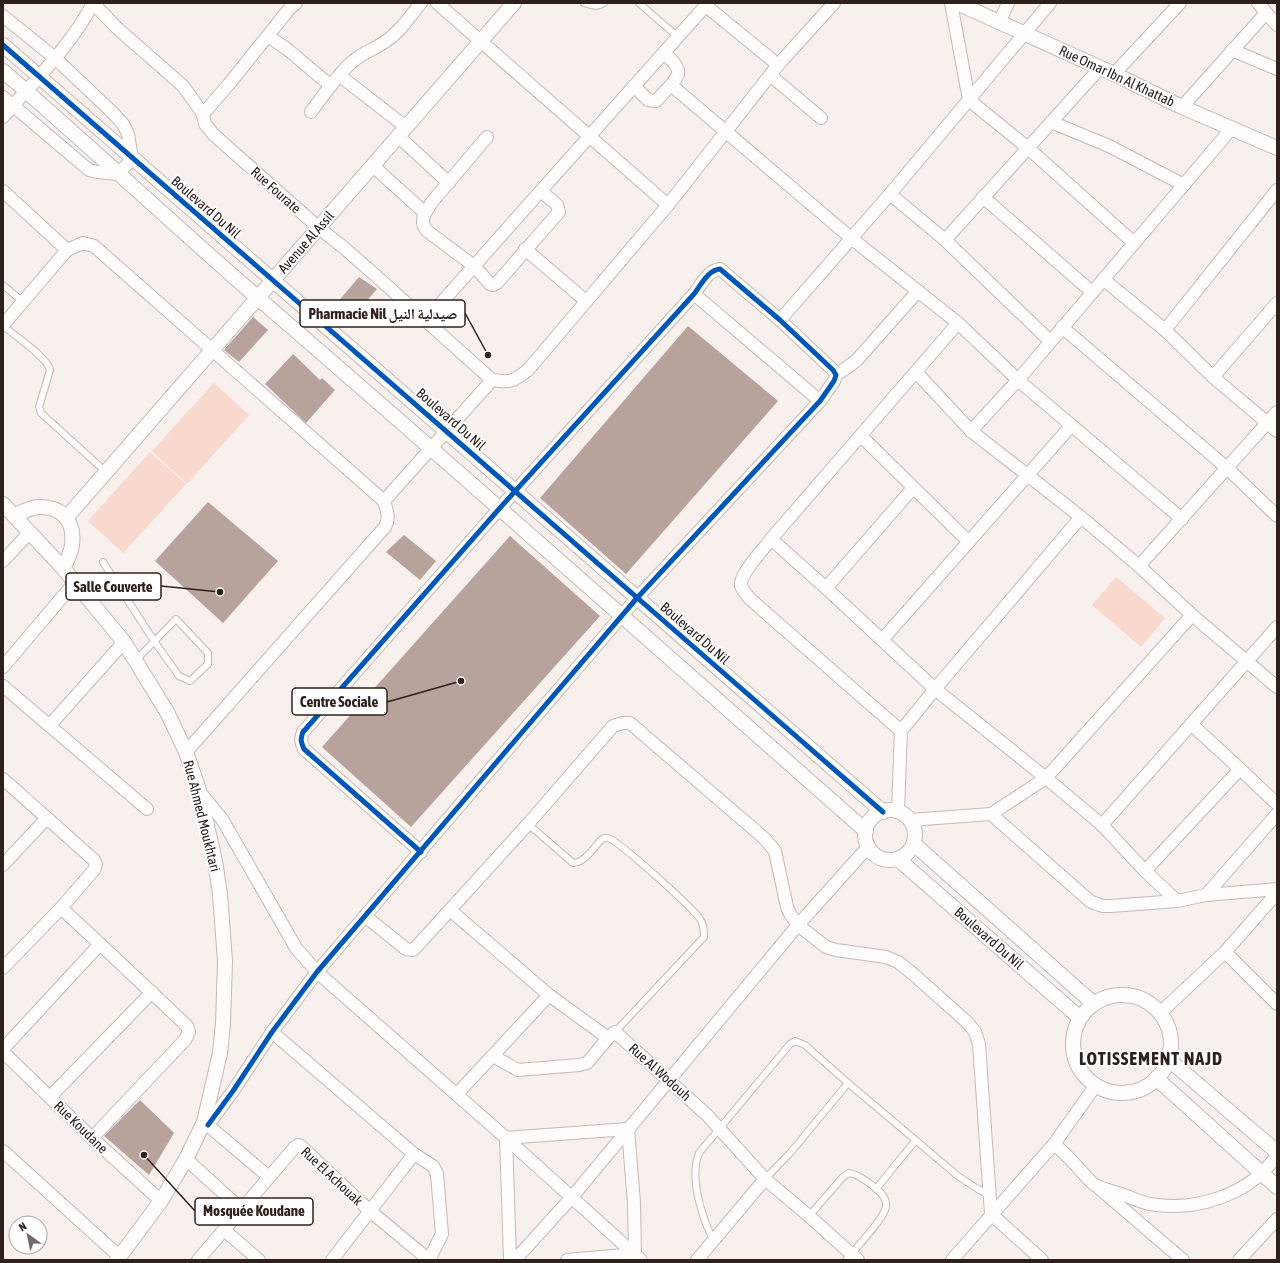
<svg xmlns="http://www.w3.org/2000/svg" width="1280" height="1263" font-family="'Asap Condensed','Noto Naskh Arabic',sans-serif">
<rect width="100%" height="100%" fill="#f8f0ed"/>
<g fill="#f9d8ce">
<path d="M214,383L249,415L187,484L152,451Z"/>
<path d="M150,452L186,484L123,553L88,521Z"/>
<path d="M1116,577L1165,618L1141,647L1092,605Z"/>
</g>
<g fill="#b7a29c">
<path d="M359,277L377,289L345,326L330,311Z"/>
<path d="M253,317L268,330L239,362L224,350Z"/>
<path d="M688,326L778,401L626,574L540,498Z"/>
<path d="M293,354L320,380L322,378L335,390L306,423L265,384Z"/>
<path d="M208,502L278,561L223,623L155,561Z"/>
<path d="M404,535L436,561L420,580L386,552Z"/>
<path d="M510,536L600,616L411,827L322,747Z"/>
<path d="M140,1100L174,1133L149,1175L104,1136Z"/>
</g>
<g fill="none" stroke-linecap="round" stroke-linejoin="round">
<defs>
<g id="service">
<path d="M584,3C591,5 597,8 604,3"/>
<path d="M639,3L678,37"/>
<path d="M3,285L23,302"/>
<path d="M3,326C13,334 48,358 50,370L39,407L41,413L106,472"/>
<path d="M103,562L154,641L179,676L190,681L208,664V653L176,619L136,660"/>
<path d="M528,824L573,863C584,863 593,849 600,841C602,839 605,837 608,838C619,841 693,908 700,919C704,925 704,931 704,937L615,1032"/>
<path d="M765,1179L791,1152L848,1083"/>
<path d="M876,1189L915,1141"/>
<path d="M809,1216L843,1177L849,1173C859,1175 865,1180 873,1186C879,1191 887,1197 886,1206C886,1217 854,1250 846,1260"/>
<path d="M713,1240C702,1217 689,1178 699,1153L790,1044L795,1041L805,1045L848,1083L958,1176L976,1188L989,1195"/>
</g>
<g id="minor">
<path d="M93,3L117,28L183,86L203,114L205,124L214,135L319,228L343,247L375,275L492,380"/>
<path d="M437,3L668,205"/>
<path d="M951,3L969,100L1028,148L1134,243"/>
<path d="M1258,3L1277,25"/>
<path d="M705,5L778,65"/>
<path d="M3,16L55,58L112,112L123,124L128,134L132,159L118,174L97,172L89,170L3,97"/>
<path d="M1000,21L1008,3"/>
<path d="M268,36L287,49L331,86"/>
<path d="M1232,50L1277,69"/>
<path d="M664,53C668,57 680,66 678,74C677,78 673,82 671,85L851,238L958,323L1018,380L1182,519"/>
<path d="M1114,74L1180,3"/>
<path d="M770,75L821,118"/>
<path d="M340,76L406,127"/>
<path d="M634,86L648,100L656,101L671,85"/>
<path d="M1182,107L1266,13"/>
<path d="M311,112C324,95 336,76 352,62C362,53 375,49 386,41C400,32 410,16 421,3"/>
<path d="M203,114L229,84L290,8L296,3"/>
<path d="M3,117C34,81 71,46 93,3"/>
<path d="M1051,122L1109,146L1184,185"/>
<path d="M398,136L449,183"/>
<path d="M487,137L432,202C426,212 418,221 427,231L474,266L490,284L493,285L497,283L559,212L557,205L541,191"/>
<path d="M372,165L425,213"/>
<path d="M3,191L67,250"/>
<path d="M890,194L945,240L1050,341"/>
<path d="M983,197L1092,292"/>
<path d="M945,240L1100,68"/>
<path d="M525,249L586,301"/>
<path d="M1103,279L1165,330L1213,377L1277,431"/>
<path d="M694,294L820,401"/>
<path d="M426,320L708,3"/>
<path d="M780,320L890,194L1050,3"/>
<path d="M3,325L67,250L83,243L94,246L384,501C387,511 390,518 385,527L186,752"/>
<path d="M1062,327L1227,468L1277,516"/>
<path d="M1165,330L1277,190"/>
<path d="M916,372L971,431L1081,517L1139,566L1192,615L1277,687"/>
<path d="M836,375L856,361L918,291"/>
<path d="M1213,377L1277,303"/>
<path d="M492,380C512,383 513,381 528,370L668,205L778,65L834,3"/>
<path d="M971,431L1018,380L1232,128"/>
<path d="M861,436L969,542"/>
<path d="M384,501L492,380"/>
<path d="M771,539L826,588L935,689L1046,778L1102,825L1145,871L1177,901"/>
<path d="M3,561L30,532"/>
<path d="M1139,566L1277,412"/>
<path d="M826,588L913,488"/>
<path d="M882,640L1071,426"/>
<path d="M3,667L75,582"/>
<path d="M3,686L147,809"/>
<path d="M1191,724L1240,769L1277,804"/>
<path d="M50,725L124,642"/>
<path d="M901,731L750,599C747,595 743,591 741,586C739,574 764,549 771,539L958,323"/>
<path d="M3,779L94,860L96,864L94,870L61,908L3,968"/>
<path d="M199,791L222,819L296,948L317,972L506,1138L641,1260"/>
<path d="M898,812L901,731L935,689L1081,517"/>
<path d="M991,814L1091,902L1103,906H1111L1177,901L1206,895L1277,889"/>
<path d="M910,820L991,814L1046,778L1192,615"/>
<path d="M1102,825L1277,627"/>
<path d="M3,865L47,818"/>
<path d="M1145,871L1240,769"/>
<path d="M1206,895L1277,814"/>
<path d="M61,908L100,944L187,1026L189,1032L185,1040L92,1138"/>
<path d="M450,910L549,995L608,1038L615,1032L707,1115L765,1179L809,1216L858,1260"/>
<path d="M365,916L406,949L413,950L418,945L528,824L613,726L623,723H630L764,838L775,851L787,907L790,914L798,925L826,947L836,950L886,957L898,962L912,973L968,1023L975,1032L979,1044L991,1214L1042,1260"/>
<path d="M1225,952L1277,1004"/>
<path d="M1160,1013L1225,952L1277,893"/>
<path d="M272,1032L414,1154L332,1260"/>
<path d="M3,1049L100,944"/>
<path d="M3,1052L92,1138L161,1201"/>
<path d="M493,1056L518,1070L579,1065L587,1063L608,1038"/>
<path d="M457,1094L549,995"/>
<path d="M50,1097L152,992"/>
<path d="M204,1122L269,1177"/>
<path d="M208,1125L233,1091L272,1032L317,972L637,598L820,401L834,381L836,375L833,370L780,320L720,269C708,270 701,285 694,294L499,509L303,732C300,739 301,742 304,749L421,852"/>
<path d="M1054,1144C1064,1152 1073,1162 1082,1172C1086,1176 1090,1182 1095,1185C1102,1189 1113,1191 1121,1194C1130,1197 1140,1202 1150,1204C1196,1212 1250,1195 1277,1155"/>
<path d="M3,1151L120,1257"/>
<path d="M186,1159L241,1209"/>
<path d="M1100,1189L1183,1260"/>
<path d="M224,1230L259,1260"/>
<path d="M198,1260L295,1147L298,1145L301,1146L370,1211L429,1260L442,1234L437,1174L433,1166L414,1154"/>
<path d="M510,1260L506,1138L628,1129L634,1203L635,1254"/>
<path d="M515,1260L572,1197L798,925L868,847"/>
<path d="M567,1260L635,1254"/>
<path d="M697,1260L765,1179"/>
<path d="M952,1260L1054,1144L1096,1085"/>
<path d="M1239,1260L1277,1219"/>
</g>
<g id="tertiary">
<path d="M957,3L1114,74L1182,107L1277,148"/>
<path d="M3,45L883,812"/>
<path d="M3,71C89,145 172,223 258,298C462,474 664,653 866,831"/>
<path d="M3,504L63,568L124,642L167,712L186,752L199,790L215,861L220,894L225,961L223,1024L220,1053L204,1122L186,1159L161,1201L117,1260"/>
<path d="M15,515C22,512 30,508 38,507C62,506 75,521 72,545C71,553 67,561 63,568"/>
<path d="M67,517L514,3"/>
<circle cx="890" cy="835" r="25"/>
<path d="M914,844L1094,1004"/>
<path d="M898,859L1080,1018"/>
<circle cx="1122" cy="1044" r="49"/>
<path d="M1168,1059L1277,1152"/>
<path d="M1156,1078L1277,1187"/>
</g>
</defs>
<use href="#service" stroke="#c4bab6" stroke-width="8"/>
<use href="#minor" stroke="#c4bab6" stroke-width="14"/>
<use href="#tertiary" stroke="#c4bab6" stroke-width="16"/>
<use href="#service" stroke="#fefdfc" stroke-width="6"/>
<use href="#minor" stroke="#fefdfc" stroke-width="12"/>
<use href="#tertiary" stroke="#fefdfc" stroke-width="14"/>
<defs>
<g id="cycleway">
<path d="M3,45L883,812"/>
<path d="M208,1125L233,1091L272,1032L317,972L637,598L820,401L834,381L836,375L833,370L780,320L720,269C708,270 701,285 694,294L499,509L303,732C300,739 301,742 304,749L421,852"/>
</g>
</defs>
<use href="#cycleway" stroke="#fff" stroke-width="8"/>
<use href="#cycleway" stroke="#0057b8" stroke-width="5"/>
</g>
<g text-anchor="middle" stroke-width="4" stroke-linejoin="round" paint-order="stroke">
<g font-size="14" fill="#2e201b" stroke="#fff">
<text transform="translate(1117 76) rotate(25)" y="5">Rue Omar Ibn Al Khattab</text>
<text transform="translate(276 190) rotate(42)" y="5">Rue Fourate</text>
<text transform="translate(206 207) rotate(41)" y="5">Boulevard Du Nil</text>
<text transform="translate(306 242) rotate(-49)" y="5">Avenue Al Assil</text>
<text transform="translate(451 419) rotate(41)" y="5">Boulevard Du Nil</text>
<text transform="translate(695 633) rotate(41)" y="5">Boulevard Du Nil</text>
<text transform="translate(202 816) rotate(76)" y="5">Rue Ahmed Moukhtari</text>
<text transform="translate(989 938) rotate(41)" y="5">Boulevard Du Nil</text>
<text transform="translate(660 1072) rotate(42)" y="5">Rue Al Wodouh</text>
<text transform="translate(81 1127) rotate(44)" y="5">Rue Koudane</text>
<text transform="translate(332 1176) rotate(43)" y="5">Rue El Achouak</text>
</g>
<g font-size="18" font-weight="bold" letter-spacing="1" fill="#2e201b" stroke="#fff">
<text x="1151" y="1065">LOTISSEMENT NAJD</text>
</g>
</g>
<path fill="none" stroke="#2e201b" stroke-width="1.5" d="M488 355L465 313M220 592L161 586M461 681L387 702M144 1155L195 1211"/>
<g fill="#2e201b" stroke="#fff" stroke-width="1.5">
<circle cx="488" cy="355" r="4"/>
<circle cx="220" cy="592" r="4"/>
<circle cx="461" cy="681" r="4"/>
<circle cx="144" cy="1155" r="4"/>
</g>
<g fill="#fff" stroke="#2e201b" stroke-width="1.5">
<rect x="300" y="300" width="165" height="27" rx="4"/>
<rect x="66" y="573" width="95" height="27" rx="4"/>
<rect x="292" y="688" width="95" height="27" rx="4"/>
<rect x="195" y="1198" width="118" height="27" rx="4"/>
</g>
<g font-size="15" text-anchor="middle" font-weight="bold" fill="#2e201b">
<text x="383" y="319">Pharmacie Nil صيدلية النيل</text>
<text x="113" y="592">Salle Couverte</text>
<text x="339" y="707">Centre Sociale</text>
<text x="254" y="1216">Mosquée Koudane</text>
</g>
<rect width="1280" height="1263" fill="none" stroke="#2e201b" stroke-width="8"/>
<g transform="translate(28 1235) rotate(327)"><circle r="19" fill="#ffffff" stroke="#aba6a4"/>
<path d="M0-3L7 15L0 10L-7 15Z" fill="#756964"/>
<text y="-6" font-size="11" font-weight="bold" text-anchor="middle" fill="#2e201b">N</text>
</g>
</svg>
